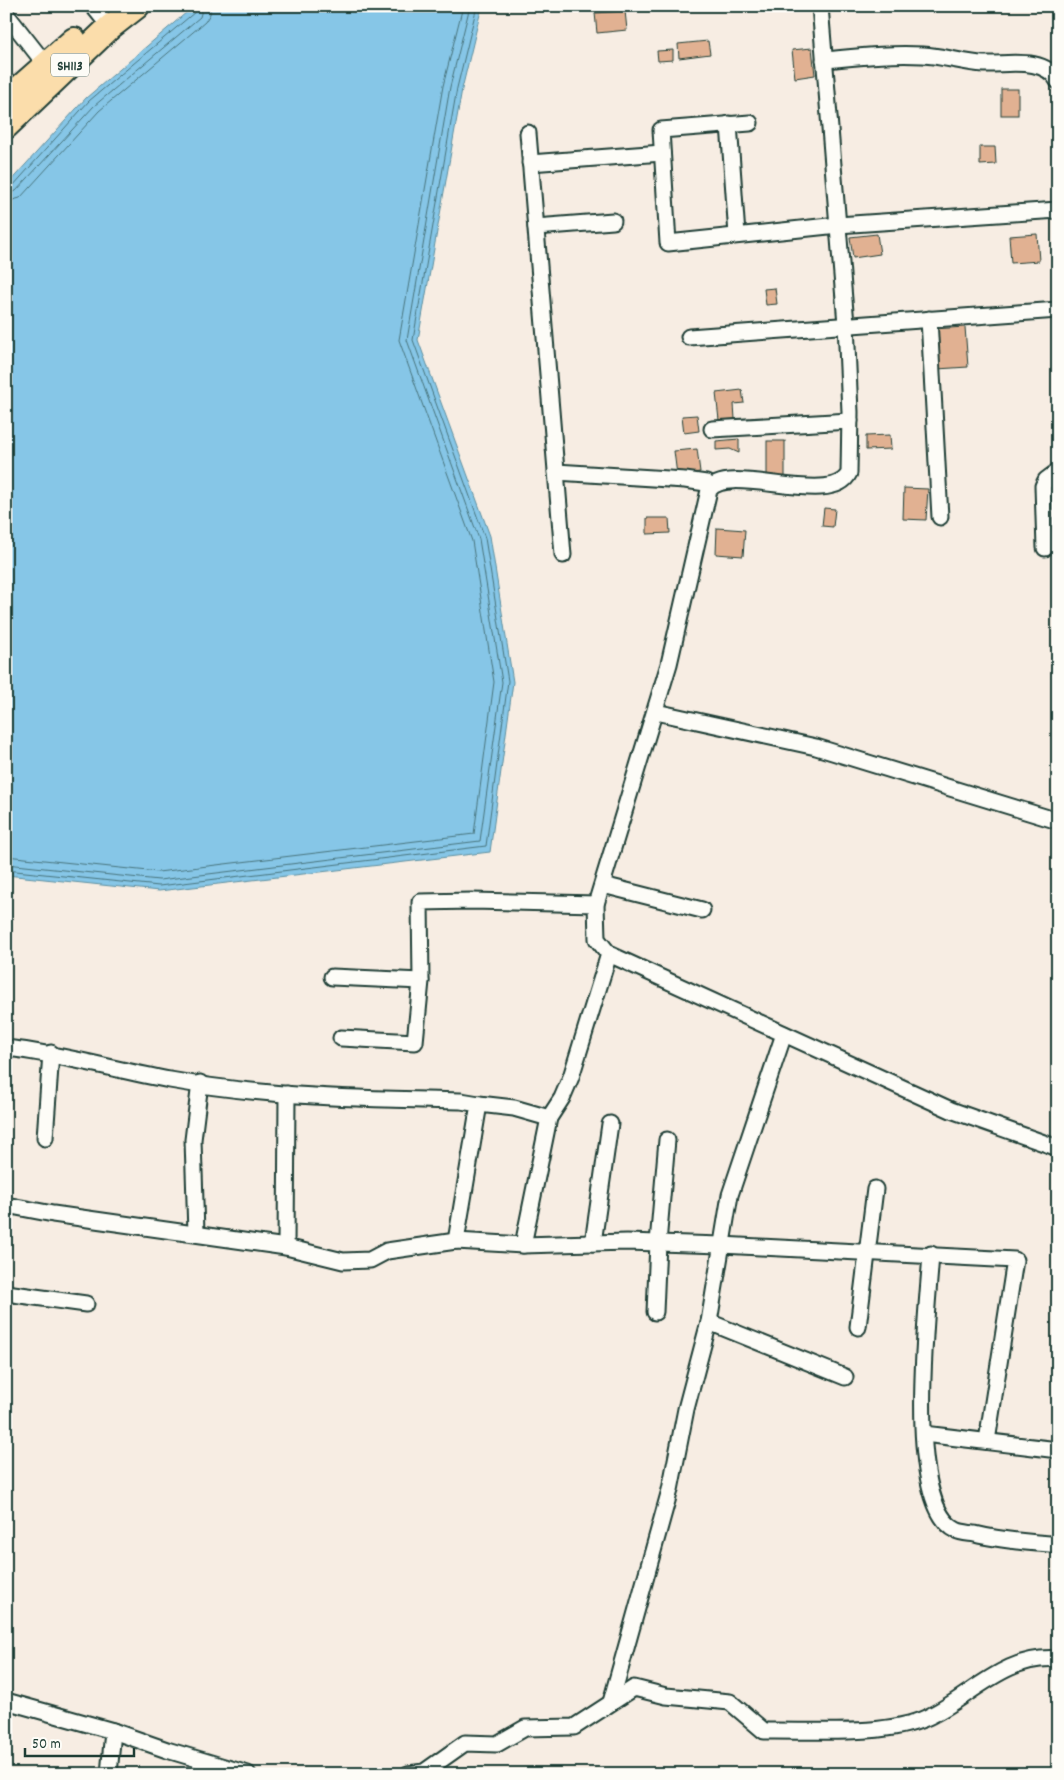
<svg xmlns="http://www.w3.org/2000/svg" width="1064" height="1780" font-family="Dekko,sans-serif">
<rect width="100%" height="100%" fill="#f7ede3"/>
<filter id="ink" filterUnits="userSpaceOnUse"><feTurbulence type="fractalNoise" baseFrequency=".02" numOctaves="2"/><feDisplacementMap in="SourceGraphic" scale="10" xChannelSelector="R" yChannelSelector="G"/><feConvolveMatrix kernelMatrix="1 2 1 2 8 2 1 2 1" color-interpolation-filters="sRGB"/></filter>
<g filter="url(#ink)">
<path fill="#86c6e7" stroke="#5d8f9f" d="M194,6H482L462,89L418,340L490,536L513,682L490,852L159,891L6,875V186L86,98Z"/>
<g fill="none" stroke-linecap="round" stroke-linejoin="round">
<g stroke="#48747c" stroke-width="1">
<path d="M6,189L12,187L89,101L195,12L197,6"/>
<path d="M6,195L16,191L94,106L200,17L203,6"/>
<path d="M6,202L20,198L99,111L205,22L210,14L211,6"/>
<path d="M6,856L158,872L474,834L494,682L472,541L399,340L443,86L463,6"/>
<path d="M6,864L159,880L480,841L502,682L479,539L407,340L450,87L470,6"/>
<path d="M6,870L159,886L486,846L508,681L485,538L413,340L457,88L477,6"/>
</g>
</g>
<g fill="#e1b192" stroke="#1f3d34">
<path d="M625,11L627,30L597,33L595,13Z"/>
<path d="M708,41L710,54L679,58L678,44Z"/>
<path d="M812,48L815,75L795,78L792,50Z"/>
<path d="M673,50V60L658,61L657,51Z"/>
<rect x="1001" y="89" width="17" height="26"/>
<path d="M980,147H995L996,164L980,165Z"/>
<path d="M877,234L880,254L853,258L850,237Z"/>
<path d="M1037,234L1039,261L1011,263L1009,236Z"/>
<path d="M775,288L777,304L766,305L764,289Z"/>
<path d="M965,327L968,367L937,369L934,329Z"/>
<path d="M742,390L744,403L734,404L735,419L719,420L716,393Z"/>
<path d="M697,415L699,431L684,433L682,416Z"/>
<path d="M890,435L891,449L866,450V436Z"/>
<path d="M739,439V453L730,449L716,450V441Z"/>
<rect x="767" y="441" width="18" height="38"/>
<path d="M697,449L700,472L677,475L674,451Z"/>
<path d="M904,488L928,489L926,520L903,519Z"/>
<path d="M824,508L835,509L833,527L822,526Z"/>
<path d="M647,518H669L670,533L647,534Z"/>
<path d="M717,528L745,530L743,556L716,554Z"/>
</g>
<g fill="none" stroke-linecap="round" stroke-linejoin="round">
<defs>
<g id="minor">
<path d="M93,6L110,27"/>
<path d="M820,6L846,324L850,412L849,473C832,509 728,462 709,490L669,664L596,904L597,939L609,954L951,1110L1058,1148"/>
<path d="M6,14L46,65"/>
<path d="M824,60C857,57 890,53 923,55C944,56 963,63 984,64C1007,65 1044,56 1058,81"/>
<path d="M750,123L661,130L668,243L838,225L1058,210"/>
<path d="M729,124L737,235"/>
<path d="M528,133L563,555"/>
<path d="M530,163L662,153"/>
<path d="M536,227L613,221"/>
<path d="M929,319L940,517"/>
<path d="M689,337L1058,310"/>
<path d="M712,429L850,421"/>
<path d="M556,472L685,480L706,483L711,486"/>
<path d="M1045,548L1043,486L1046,480L1058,471"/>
<path d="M656,712L816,747L1058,821"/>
<path d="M603,885L702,910"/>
<path d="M332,977L421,981"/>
<path d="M341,1038L415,1042L421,981L420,902L472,901L596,904"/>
<path d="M6,1048C62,1054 115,1070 170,1080C265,1097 364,1099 461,1101L479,1104L456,1241"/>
<path d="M479,1104L514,1108L549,1118"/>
<path d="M45,1138L51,1053"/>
<path d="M6,1205L53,1214L286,1247L343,1261L370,1260L387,1251L456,1241L523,1245L627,1242L721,1245L1015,1260L987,1441"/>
<path d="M196,1233L193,1140L200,1083"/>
<path d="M593,1243L610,1124"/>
<path d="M523,1245L549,1118L562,1098L571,1077L609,954"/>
<path d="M286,1247L287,1094"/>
<path d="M931,1254C928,1306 903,1504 956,1530C961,1533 969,1533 975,1534C1002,1541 1030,1542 1058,1545"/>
<path d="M6,1293L86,1304"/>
<path d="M655,1312L658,1243L667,1140"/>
<path d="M709,1322L845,1377"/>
<path d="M858,1327L875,1189"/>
<path d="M924,1434L1058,1450"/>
<path d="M6,1701L113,1731L167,1750L248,1774"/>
<path d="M611,1702L670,1490L686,1409L709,1322L730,1195L784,1034"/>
<path d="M109,1774L113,1731"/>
<path d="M408,1774L424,1772L465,1743L497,1744L525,1728L574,1727L634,1688L666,1696L730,1702L764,1731C811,1730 886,1737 928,1717C971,1697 1005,1654 1058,1659"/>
</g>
<g id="primary">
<path d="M6,100L74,40"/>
<path d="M6,126L110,27L137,6"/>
</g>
</defs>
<use href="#minor" stroke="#1f3d34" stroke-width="19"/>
<use href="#primary" stroke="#1f3d34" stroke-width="28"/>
<use href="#minor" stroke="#fdfcf7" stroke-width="15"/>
<use href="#primary" stroke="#fbddab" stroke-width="24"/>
</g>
</g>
<g text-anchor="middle" stroke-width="4.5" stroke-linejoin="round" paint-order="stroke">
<rect fill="#fdfcf7" stroke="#62766e" stroke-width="1" x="51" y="53.5" width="38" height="23" rx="4"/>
<g font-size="14" font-weight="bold" fill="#1f3d34">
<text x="70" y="70">SH113</text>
</g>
</g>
<rect width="1064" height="1780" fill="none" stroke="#fdfcf7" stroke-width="25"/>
<rect x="12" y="12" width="1039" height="1755" fill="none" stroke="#1f3d34" stroke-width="2" filter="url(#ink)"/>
<path d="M25 1748v8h109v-8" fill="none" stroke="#1f3d34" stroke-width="2.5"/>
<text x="32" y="1748" font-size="15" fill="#1f3d34" stroke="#fdfcf7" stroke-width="4" paint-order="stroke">50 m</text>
</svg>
